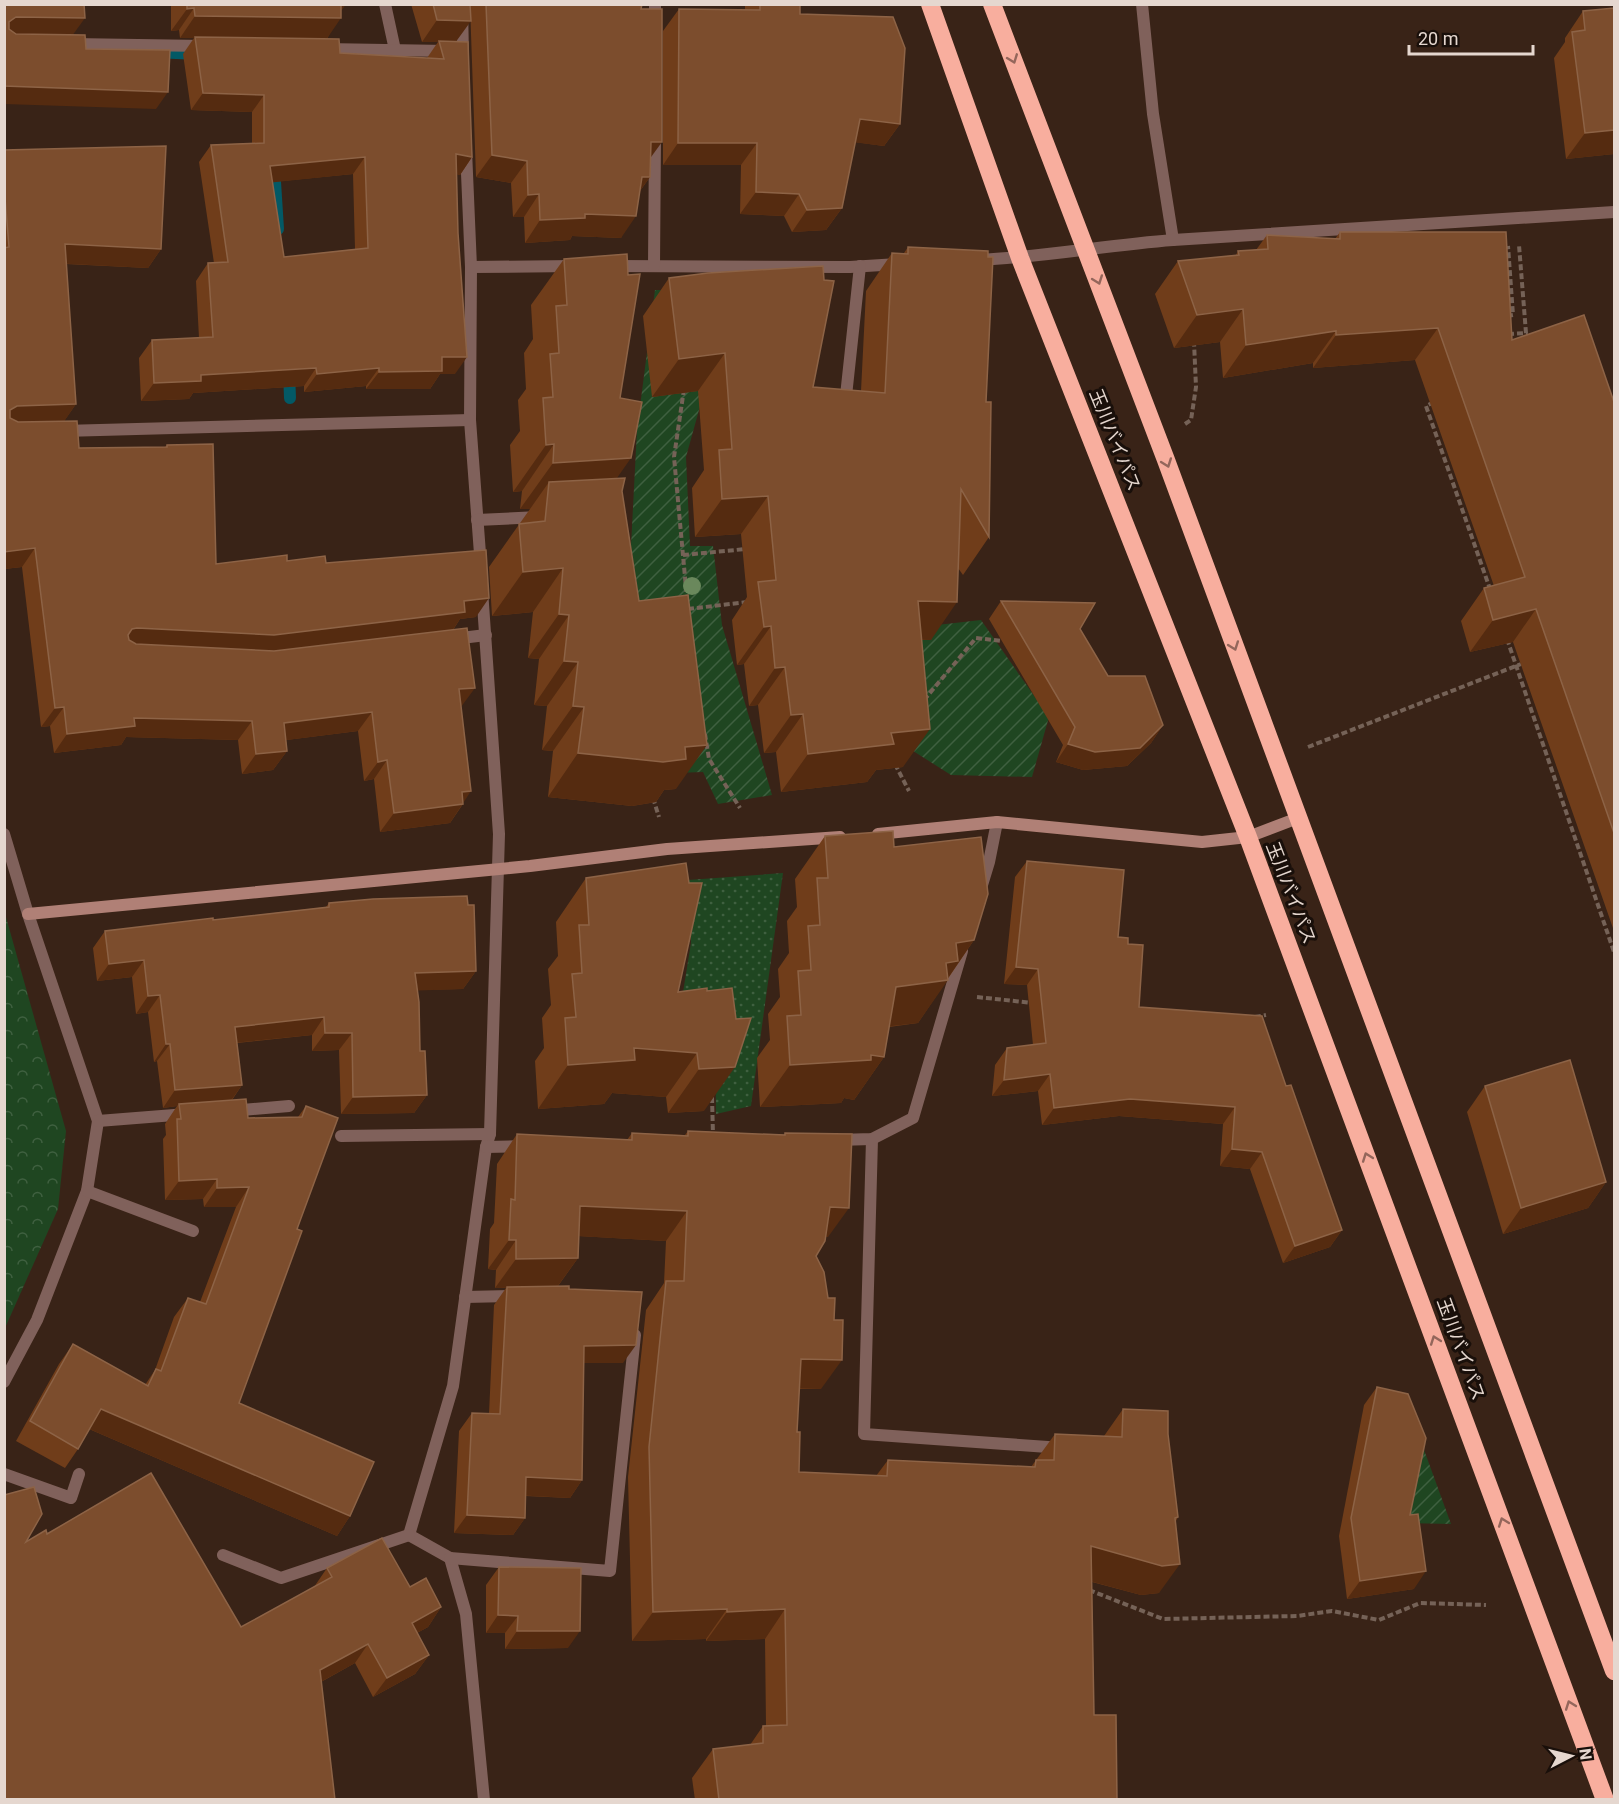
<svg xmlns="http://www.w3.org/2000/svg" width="1619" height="1804" font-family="Roboto,'Noto Sans JP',sans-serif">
<defs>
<pattern id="grass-dots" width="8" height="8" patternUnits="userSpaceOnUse" patternTransform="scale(1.5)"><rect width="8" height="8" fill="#1f4621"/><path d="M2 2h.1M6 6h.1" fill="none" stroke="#3f6040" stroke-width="1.8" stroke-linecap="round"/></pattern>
<pattern id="forest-crowns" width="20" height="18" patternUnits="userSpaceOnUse" patternTransform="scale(1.5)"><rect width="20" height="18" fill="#1f4621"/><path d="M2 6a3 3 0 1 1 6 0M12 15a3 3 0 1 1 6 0" fill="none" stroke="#3f6040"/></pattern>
<pattern id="garden-furrows" width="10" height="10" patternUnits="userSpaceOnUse" patternTransform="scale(1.5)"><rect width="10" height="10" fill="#1f4621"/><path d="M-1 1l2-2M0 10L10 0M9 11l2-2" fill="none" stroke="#3f6040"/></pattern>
</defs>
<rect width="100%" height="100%" fill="#392317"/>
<path fill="url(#grass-dots)" d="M783,873L751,1106L716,1114L715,1021L679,1017L691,943L688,880Z"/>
<path fill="url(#forest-crowns)" d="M4,910L66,1131L58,1209L5,1328Z"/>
<g fill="url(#garden-furrows)">
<path d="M655,290L732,291L686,457L690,546H713L722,625L772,795L718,804L703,772L675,773L643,635L631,546L637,430Z"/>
<path d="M981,620L1049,717L1032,777L951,775L910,749L902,651L937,625Z"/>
<path d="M1423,1447L1451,1524L1404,1523Z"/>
</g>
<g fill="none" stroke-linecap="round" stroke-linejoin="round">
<g stroke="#035965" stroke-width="12">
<path d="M154,52L199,54"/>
<path d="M274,166L278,229"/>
<path d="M289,372L290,398"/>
</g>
<g stroke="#756257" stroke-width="4" stroke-dasharray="6 3" stroke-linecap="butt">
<path d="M1507,316L1513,315L1508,246"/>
<path d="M1508,334L1526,333L1519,245"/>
<path d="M684,389L674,457L687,599"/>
<path d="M1434,402L1426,406L1490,589"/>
<path d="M1185,424L1191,420L1196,387L1194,342"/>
<path d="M683,555L746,549"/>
<path d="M688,609L747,602"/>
<path d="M1507,639L1614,952"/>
<path d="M924,700L976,638L1002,641"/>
<path d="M705,734L709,759L740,808"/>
<path d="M1308,747L1521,664"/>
<path d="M895,764L909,791"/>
<path d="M653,798L659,817"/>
<path d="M977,997L1033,1003"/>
<path d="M1255,1017L1266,1015"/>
<path d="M712,1097L713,1135"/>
<path d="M1089,1590L1163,1619L1297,1616L1332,1611L1379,1620L1420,1603L1486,1605"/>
</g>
<g stroke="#80615b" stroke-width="12">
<path d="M453,639L486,635"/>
<path d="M872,1139L864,1434L1062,1448"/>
</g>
<g stroke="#80615b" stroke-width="12">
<path d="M385,4L395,50"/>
<path d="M462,4L463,57"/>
<path d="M1142,4L1153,114L1173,240"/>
<path d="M655,25V4"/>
<path d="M72,44L204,46"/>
<path d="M324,49L447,51"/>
<path d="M466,150L471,267L470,420L481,567"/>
<path d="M979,260C1044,257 1108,245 1173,240L1614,212"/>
<path d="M613,266L850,267L898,264"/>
<path d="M654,266L655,138"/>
<path d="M471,267L575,266"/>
<path d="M845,405L860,266"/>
<path d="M63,431L470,420"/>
<path d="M477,520L539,517"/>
<path d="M482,590L499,834L490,1134L486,1147L453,1386L409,1535L450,1558L466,1614L484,1800"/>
<path d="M4,834L28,914L98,1121L87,1191L37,1320L4,1382"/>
<path d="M982,885L989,862L997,822"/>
<path d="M231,1111L289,1106"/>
<path d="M98,1121L187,1114"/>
<path d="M341,1136L490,1134"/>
<path d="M837,1140L872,1139L913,1118L962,951"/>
<path d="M486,1147L525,1146"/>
<path d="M87,1191L193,1231"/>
<path d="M465,1297L515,1296"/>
<path d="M4,1474L71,1498L79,1474"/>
<path d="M223,1555L281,1578L409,1535"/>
<path d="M450,1558L610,1571L635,1335"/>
</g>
<g stroke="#b08076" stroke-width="12">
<path d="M878,834L997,822L1202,842L1248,837L1298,818"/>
<path d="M28,914L530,866L667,849L840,837"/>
</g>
<g stroke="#f8ae9e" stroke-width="18">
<path d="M930,4L1020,258L1248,837L1605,1800"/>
<path d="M992,4L1166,460L1614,1671"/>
</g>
</g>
<circle fill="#6a885c" cx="692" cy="586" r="9"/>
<g fill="#703d1a" fill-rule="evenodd">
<path d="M171,4H346L341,10L327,39L340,53L427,58L438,42H422L411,4H642L641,9L650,158V177L640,191L621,238L572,236L570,240L525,243L524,217H513L511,183L476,177L470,5L456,41L472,157L460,175L457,174L455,374H440L430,389H366V386L304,392V386L193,393L189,399L141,401L139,358L152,340L199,338L196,281L208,263H214L199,162L211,145L252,143V112L191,110L183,54L194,38H180L179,30L171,31ZM353,174L355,249L284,257L272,182Z"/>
<path d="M745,4H800V14L900,124L884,146L855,142L842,208L826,230L792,232L784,216L740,214L741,165H663V31L679,9L745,10Z"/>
<path d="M1614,8V154L1566,159L1554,58L1565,42V38L1583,11Z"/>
<path d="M4,150L161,249L148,268L66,264L76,404L64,421L79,448L165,447L167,445L216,564L287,561L326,563L476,617L460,619L453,630L461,707L463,804L450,823L380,832L374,779L364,781L358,731L286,740L287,751L273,770L242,774L238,740L126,737L121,745L54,753L50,726L41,727L22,567L4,569Z"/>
<path d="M1340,232L1512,340L1614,402V931L1513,642L1470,652L1461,621L1484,588L1494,586L1415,360L1313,368V363L1223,378L1220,342L1174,348L1155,294L1178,261L1236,255L1238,251L1256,250L1267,235L1335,239Z"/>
<path d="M908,247L986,402L989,537L963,575L958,568L931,640H922L903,767L876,770L867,782L781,792L776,752L764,753L758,705L749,706L744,664L737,665L732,620L747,597L741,534L695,537L692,488L704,470L698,391L652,397L643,316L669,278L813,387L861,391L866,291L892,253H904Z"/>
<path d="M564,259L620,398L617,478L622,491L639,601L676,789L664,790L656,802L632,806L548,797L553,751L542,750L547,706L534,705L539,659L528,658L533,612L492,616L489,567L530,509H520L522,491L513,492L510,445L520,431L518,400L526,389L524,353L533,339L531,305Z"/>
<path d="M1001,601L1080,629L1108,676L1163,725L1151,743L1127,766L1083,770L1056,762L1063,745L989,619Z"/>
<path d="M825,836L894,847L974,940L918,1023L889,1027L884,1057L854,1100L844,1098L841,1103L760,1107L757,1058L770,1040L768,1014L780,997L778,969L789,953L787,921L797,907L795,879Z"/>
<path d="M1027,861L1118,937L1128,944L1139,1007L1286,1086L1342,1230L1330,1247L1283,1263L1250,1169L1220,1166L1223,1124L1119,1116L1042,1125L1038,1091L992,1096L995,1065L1007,1048L1033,1045L1027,985L1004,984L1015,877Z"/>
<path d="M586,878L678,992L707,988L704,1111L668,1113L666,1097L612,1093L604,1104L538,1109L535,1061L544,1048L542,1018L551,1005L548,969L558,956L556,922Z"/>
<path d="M329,903L468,905L476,971L463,989L417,990L420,1051L427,1095L414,1113L341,1114L339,1050L312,1051V1035L237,1043L242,1085L232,1100L248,1118L298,1117L306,1106L297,1229L239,1403L350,1516L337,1536L89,1429L78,1449L65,1468L16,1441L59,1364L73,1344L145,1385L155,1370L174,1317L188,1298L200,1302L236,1207H204L203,1199L165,1200L163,1139L166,1135L165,1124L177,1106L163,1108L157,1061L154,1062L148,1012L136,1014L132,977L97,981L93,948L105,931L213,920L326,907Z"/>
<path d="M1485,1086L1606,1182L1588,1208L1503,1234L1467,1112Z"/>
<path d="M688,1131L784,1135L785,1133L828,1237H825L816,1256L821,1389H799L797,1432L799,1472L876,1476L888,1460L1031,1467L1055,1434L1104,1436L1123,1409L1168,1434L1178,1517L1176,1521L1159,1593L1141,1595L1092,1582L1094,1715L1117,1800H695L692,1778L713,1749L750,1745L763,1726H766L765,1639L706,1641V1639L632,1641L628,1477L646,1310L664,1283L666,1241L579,1236L578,1258L558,1286L569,1289L623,1363H583L582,1480L570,1498L526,1496L525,1518L513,1535L454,1533L459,1431L472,1413L489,1414L494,1305L506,1288H495L496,1270L488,1269L490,1229L494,1223L497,1164L517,1134L627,1140L632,1133L685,1135Z"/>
<path d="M1377,1387L1410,1515L1414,1589L1347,1599L1339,1536L1364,1405Z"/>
<path d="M47,1534L241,1627L314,1587L327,1568L410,1587L441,1607L428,1627L417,1633L429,1655L415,1674L373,1697L355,1663L321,1682L26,1542Z"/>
<path d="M499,1567L568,1648L505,1649V1633H486V1585Z"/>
</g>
<g fill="#552b10">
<path d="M329,4H346L342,10L324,11Z"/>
<path d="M194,8L179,30L171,31L187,9Z"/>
<path d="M195,16L341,18L326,40L180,38Z"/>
<path d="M16,17L85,18L72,36L4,35L9,22Z"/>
<path d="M437,20L471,21L455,43L439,41L438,42H422Z"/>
<path d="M4,86L168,92L156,109L4,104Z"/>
<path d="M203,93L264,95L252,112L191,110Z"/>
<path d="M860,119L900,124L884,146L844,141Z"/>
<path d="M1614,130V154L1566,159L1585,133Z"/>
<path d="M651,142H662L646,164Z"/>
<path d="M678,143H757L741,165H663Z"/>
<path d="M456,154L472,157L460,175L444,172Z"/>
<path d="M492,155L527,161L511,183L476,177Z"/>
<path d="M365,157L353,174L257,184L270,166Z"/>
<path d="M642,177H650L634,199Z"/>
<path d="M756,192L799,194L784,216L740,214Z"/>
<path d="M539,194L524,217H513L528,195Z"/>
<path d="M842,208L826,230L792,232L807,210Z"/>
<path d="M585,214L636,216L621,238L572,236L570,240L525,243L540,220Z"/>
<path d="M65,244L161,249L148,268L52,263Z"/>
<path d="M1243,309L1220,342L1174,348L1197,315Z"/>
<path d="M1438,328L1415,360L1313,368L1336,335Z"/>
<path d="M1336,331L1313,363L1223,378L1246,345Z"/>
<path d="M725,353L698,391L652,397L679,359Z"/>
<path d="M442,357H467L455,374H440L430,389H366L379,372Z"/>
<path d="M316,368L304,386L193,393L189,399L141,401L154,383L201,375Z"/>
<path d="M379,368L366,386L304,392L317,374Z"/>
<path d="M76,404L63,423L4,425L10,410L17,406Z"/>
<path d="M554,444L522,491L513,492L546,445Z"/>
<path d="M631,458L598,505L549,482L530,509H520L553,463Z"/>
<path d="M768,496L741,534L695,537L722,499Z"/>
<path d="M35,548L22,567L4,569V552Z"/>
<path d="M563,568L533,612L492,616L523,572Z"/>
<path d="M489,598L476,617L460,619L452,631L261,654L119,648L132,629L137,628Z"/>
<path d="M918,601L957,602L931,640L891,639Z"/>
<path d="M1536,609L1513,642L1470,652L1493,620Z"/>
<path d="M559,614L569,615L539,659L528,658Z"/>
<path d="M771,626L744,664L737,665L764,627Z"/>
<path d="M564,661L578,662L547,706L534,705Z"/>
<path d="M785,667L758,705L749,706L775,668Z"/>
<path d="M475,688L461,707L459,689Z"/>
<path d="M573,706L584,707L553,751L542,750Z"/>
<path d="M64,707L50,726L41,727L55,708Z"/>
<path d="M372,712L358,731L271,742L284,723Z"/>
<path d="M803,714L776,752L764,753L791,715Z"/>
<path d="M134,718L252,721L238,740L126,737L121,745L54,753L67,734Z"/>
<path d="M1163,725L1151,743L1127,766L1083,770L1056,762L1068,744Z"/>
<path d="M930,729L903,767L876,770L867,782L781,792L808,754L891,733Z"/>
<path d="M707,745L676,789L664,790L656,802L632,806L548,797L578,753Z"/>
<path d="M287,751L273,770L242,774L256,754Z"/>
<path d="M387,760L374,779L364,781L378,762Z"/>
<path d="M471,791L450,823L380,832L394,813L462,792Z"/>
<path d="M974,940L946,981L948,980L918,1023L866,1029L896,987L956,943Z"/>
<path d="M144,960L132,977L97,981L109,964Z"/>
<path d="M1016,967L1038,969L1027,985L1004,984Z"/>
<path d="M476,971L463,989L403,991L415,973Z"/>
<path d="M160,995L148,1012L136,1014L148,996Z"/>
<path d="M324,1017L312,1035L223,1044L235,1027Z"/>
<path d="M325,1033H352L339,1050L312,1051Z"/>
<path d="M166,1044H170L157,1061L154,1062Z"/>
<path d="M634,1048L697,1053L666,1097L612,1093L604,1104L538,1109L568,1065Z"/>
<path d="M871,1055L884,1057L854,1100L844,1098L841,1103L760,1107L790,1065Z"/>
<path d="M735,1067L704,1111L668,1113L699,1069Z"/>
<path d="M1050,1074L1038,1091L992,1096L1004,1080Z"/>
<path d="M242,1085L230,1102L179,1104L177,1106L163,1108L175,1090Z"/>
<path d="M427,1095L414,1113L341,1114L353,1097Z"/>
<path d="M1130,1099L1235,1107L1223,1124L1119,1116L1042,1125L1054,1108Z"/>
<path d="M1232,1149L1262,1152L1250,1169L1220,1166Z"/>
<path d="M217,1179L203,1199L165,1200L179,1181Z"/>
<path d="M1606,1182L1588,1208L1503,1234L1521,1208Z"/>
<path d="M249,1187L236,1207H204L217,1188Z"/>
<path d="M580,1206L687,1211L666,1241L559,1235Z"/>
<path d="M830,1207L849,1208L828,1237H809Z"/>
<path d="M1342,1230L1330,1247L1283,1263L1295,1246Z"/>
<path d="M509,1240H516L496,1270L488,1269Z"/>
<path d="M578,1258L557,1287L495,1288L516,1259Z"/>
<path d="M636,1345L623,1363H571L584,1346Z"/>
<path d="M801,1359L842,1360L821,1389L780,1388Z"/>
<path d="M101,1409L350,1516L337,1536L87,1428Z"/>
<path d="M526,1477L582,1480L570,1498L514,1495Z"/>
<path d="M467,1515L525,1518L513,1535L454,1533Z"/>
<path d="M1091,1546L1180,1564L1159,1593L1141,1595L1071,1576Z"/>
<path d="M1426,1571L1414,1589L1347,1599L1360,1581Z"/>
<path d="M441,1607L428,1627L398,1643L412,1623Z"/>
<path d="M727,1609L706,1639L632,1641L653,1612Z"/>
<path d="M785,1609L765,1639L706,1641L727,1612Z"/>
<path d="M498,1615L518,1616L505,1633H486Z"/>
<path d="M517,1631H580L568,1648L505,1649Z"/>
<path d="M368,1644L355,1663L306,1690L320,1670Z"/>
<path d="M429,1655L415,1674L373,1697L387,1678Z"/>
</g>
<g fill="#7c4d2d" stroke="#8d6346" stroke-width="1.5" fill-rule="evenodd">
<path d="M4,4H84L85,18L16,17L9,22V29L16,34L85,35L86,49L170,50L168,92L4,86Z"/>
<path d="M187,4H341V18L195,16L194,8L187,9Z"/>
<path d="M433,4H470L471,21L437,20Z"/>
<path d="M486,4H642L641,9H662V142H651L650,177H642L636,216L585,214V218L540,220L539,194L528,195L527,161L492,155Z"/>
<path d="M760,4H800V14L893,17L905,48L900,124L860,119L842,208L807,210L799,194L756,192L757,143H678L679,9L760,10Z"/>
<path d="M1614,8V130L1585,133L1572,32L1585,30L1583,11Z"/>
<path d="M195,37L339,39L340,53L444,59L439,41L468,42L472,157L456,154L458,233L467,357H442V371L379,372V368L317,374L316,368L201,375V381L154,383L152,340L213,337L208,263L228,262L211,145L264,143V95L203,93ZM365,157L368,248L284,257L270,166Z"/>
<path d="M166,146L161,249L65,244L76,404L17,406L10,410V418L18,422L77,421L79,448L167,447V445L213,444L216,564L287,555V561L325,556L326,563L486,550L489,598L464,601L465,612L274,635L137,628L132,629L128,635L129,640L136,644L274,651L467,628L475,688L459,689L471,791L462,792L463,804L394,813L387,760L378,762L372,712L284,723L287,751L256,754L252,721L134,718L135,726L67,734L64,707L55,708L35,548L4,552V248L9,247L4,186V150Z"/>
<path d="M1340,232H1506L1512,340L1584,315L1614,402V833L1536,609L1493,620L1484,588L1525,577L1438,328L1336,335V331L1246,345L1243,309L1197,315L1178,261L1239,255L1238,251L1268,249L1267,235L1340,239Z"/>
<path d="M908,247L988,251V257H993L986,402H991L989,537L961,489L957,602L918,601L930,729L891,733L894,744L808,754L803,714L791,715L785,667L775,668L771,626L764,627L758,582L776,580L768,496L722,499L719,450L732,449L725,353L679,359L669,278L708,273L823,266L824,280L834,281L813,387L885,393L892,253L908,254Z"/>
<path d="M627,254L628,275L640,274L620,398L642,402L631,458L553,463L554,444L546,445L543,398L553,397L550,354L559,353L556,306L567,305L564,259Z"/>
<path d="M625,478L622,491L639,601L688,595L707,745L685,747L686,759L663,762L578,753L584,707L573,706L578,662L564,661L569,615L559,614L563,568L523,572L519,524L545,521L549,482Z"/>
<path d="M1001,601L1095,603L1080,629L1108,676H1145L1163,725L1140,748L1095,752L1068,744L1075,727Z"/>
<path d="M893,831L894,847L981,837L988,894L974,940L956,943L958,961L946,963L948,980L896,987L884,1057L871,1055V1060L790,1065L787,1016L801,1015L798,971L811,970L808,926L820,925L817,878H828L825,836Z"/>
<path d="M1027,861L1124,870L1118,937L1128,938V944L1143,945L1139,1007L1262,1016L1286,1086L1291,1085L1342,1230L1295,1246L1262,1152L1232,1149L1235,1107L1130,1099L1054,1108L1050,1074L1004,1080L1007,1048L1046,1043L1038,969L1016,967Z"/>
<path d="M686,863L689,883H702L678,992L707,988V991L732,988L736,1019L751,1018L735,1067L699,1069L697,1053L634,1048L635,1060L568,1065L565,1018L576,1017L572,974L582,973L579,925H589L586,878Z"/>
<path d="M467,896L468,905H474L476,971L415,973L419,1002L420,1051H425L427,1095L353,1097L352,1033H325L324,1017L235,1027L242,1085L175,1090L170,1044H166L160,995L148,996L144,960L109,964L105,931L213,918V920L329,907V903L373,899Z"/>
<path d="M1570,1060L1606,1182L1521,1208L1485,1086Z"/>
<path d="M246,1099L248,1118L302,1117L306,1106L338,1118L297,1229L302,1231L239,1403L374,1462L350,1516L101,1409L78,1449L30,1421L73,1344L148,1386L156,1369L161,1371L188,1298L206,1304L249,1187L217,1188V1179L179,1181L177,1119H181L179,1104Z"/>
<path d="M688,1131L785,1135V1133L852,1134L849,1208L830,1207L825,1241L816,1256L824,1272L828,1298H835L834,1320H843L842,1360L801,1359L797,1432H800L799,1472L887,1476L888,1460L1035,1467L1036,1460H1054L1055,1434L1122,1437L1123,1409L1168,1411V1434L1178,1517L1175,1518L1180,1564L1162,1566L1091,1546L1094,1715H1116L1117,1800H719L713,1749L763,1743V1726L787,1725L785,1609L727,1612V1609L653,1612L649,1447L666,1281H684L687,1211L580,1206L578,1258L516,1259V1240H509L511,1199L515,1200L517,1134L632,1140V1133L688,1136Z"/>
<path d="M569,1286V1289L642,1292L636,1345L584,1346L582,1480L526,1477L525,1518L467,1515L472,1413L500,1414L507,1287Z"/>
<path d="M1377,1387L1408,1394L1426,1438L1410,1515L1418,1514L1426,1571L1360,1581L1351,1518Z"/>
<path d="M151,1473L241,1627L332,1577L327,1568L382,1538L410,1587L426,1578L441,1607L412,1623L429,1655L387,1678L368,1644L320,1670L335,1800H4V1495L34,1487L42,1514L26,1542L46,1530L47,1534Z"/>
<path d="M499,1567L581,1568L580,1631H517L518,1616L498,1615Z"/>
</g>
<defs><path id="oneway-chevron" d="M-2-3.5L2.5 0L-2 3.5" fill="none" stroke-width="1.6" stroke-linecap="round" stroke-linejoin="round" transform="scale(1.5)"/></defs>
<g stroke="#94665b">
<use href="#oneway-chevron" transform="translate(1013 59) rotate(69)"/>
<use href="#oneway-chevron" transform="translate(1098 280) rotate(70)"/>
<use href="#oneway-chevron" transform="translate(1167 463) rotate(70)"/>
<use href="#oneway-chevron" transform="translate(1234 646) rotate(70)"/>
<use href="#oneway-chevron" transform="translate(1367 1157) rotate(-110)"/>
<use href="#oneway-chevron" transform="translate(1435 1340) rotate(-110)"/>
<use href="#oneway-chevron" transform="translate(1503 1522) rotate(-110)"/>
<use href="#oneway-chevron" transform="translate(1570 1705) rotate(-110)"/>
</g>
<g text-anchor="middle" stroke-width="6" stroke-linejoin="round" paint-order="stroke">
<g font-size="18" fill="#e5d7cf" stroke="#190f0a">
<text transform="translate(1115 440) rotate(68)" y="6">玉川バイパス</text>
<text transform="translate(1291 893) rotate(69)" y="6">玉川バイパス</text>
<text transform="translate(1461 1349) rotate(70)" y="6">玉川バイパス</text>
</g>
</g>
<rect width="1619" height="1804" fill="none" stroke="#e5d7cf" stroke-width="12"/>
<g transform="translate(1571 1756) rotate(83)" stroke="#190f0a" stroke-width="4.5" paint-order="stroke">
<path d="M0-4.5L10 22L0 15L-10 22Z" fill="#e5d7cf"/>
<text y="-9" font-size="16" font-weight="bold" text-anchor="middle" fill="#e5d7cf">N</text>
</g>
<path d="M1409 45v9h124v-9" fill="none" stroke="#e5d7cf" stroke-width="3"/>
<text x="1418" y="45" font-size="18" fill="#e5d7cf" stroke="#190f0a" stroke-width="4.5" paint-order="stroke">20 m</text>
</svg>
